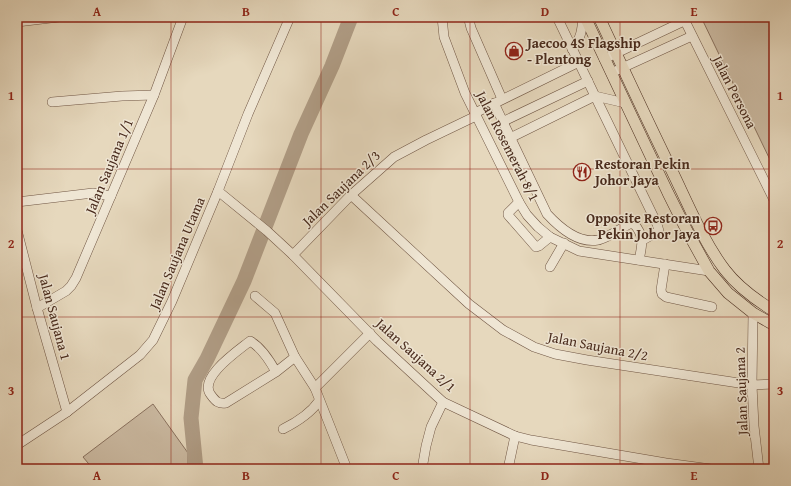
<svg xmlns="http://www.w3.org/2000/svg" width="791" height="486" font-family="'Gentium Book Plus',serif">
<rect width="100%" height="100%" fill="#e6d8bd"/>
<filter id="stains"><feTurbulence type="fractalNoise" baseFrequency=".005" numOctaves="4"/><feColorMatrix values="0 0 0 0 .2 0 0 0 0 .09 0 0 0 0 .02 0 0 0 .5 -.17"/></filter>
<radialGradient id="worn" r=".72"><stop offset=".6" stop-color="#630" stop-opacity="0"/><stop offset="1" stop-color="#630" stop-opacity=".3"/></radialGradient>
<g fill="#cbbaa2" stroke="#8a725f">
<path d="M701,17H774V168Z"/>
<path d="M153,404L188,453V469H93L83,457Z"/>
</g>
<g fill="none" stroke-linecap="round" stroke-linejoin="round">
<path stroke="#b09d86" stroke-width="15" d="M196,469L191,418L195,380L207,359L244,281L301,134L332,66L351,17"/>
<defs>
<g id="minor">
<path d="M442,17L444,37L465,93L519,202L527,215L538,227L550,237L579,251L709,271"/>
<path d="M557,17L595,96L625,103"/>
<path d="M683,17L774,200"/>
<path d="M469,20L471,28L502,99"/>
<path d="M17,22L59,17"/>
<path d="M572,49C581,39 582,30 583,17"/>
<path d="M604,59L684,21"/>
<path d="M611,73L692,36"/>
<path d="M52,102L122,96L154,95"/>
<path d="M494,103L547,214C559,227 578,244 598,240C605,239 622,228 629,224H634C645,236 642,246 639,260"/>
<path d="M475,113L579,62"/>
<path d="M502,122L588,81"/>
<path d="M510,138L595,96L657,224L659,231L643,240"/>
<path d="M218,191L267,231L293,255L377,341L443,402L515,436L531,440L666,463L711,469"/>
<path d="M351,195L469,304L503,330L534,347L555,354L587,360L752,385L774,384"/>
<path d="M17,202L93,193L111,196"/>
<path d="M519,202L508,213V215L536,247L539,246L550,237"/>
<path d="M17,230L37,308L67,412"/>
<path d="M293,255L351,195L394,157L426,140L476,116"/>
<path d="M665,264L661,290L662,294L666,297L712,307"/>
<path d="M550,267L564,243"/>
<path d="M255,296L275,313L295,357L315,388L347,469"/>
<path d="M37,308L66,291L71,286L76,278L154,95L183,17"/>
<path d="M753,313L752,385L754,426L759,469"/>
<path d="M276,372C270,361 261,347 250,341C239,350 197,378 211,395C216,402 219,404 226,403L276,372L295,357"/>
<path d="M315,388L370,333"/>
<path d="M283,429C297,422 310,414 319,401"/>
<path d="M17,445L67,412L140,355L153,340L172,301L218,191L248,114L290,17"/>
<path d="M422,469L426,446L431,427L443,402"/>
<path d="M508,469L515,436"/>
</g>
<g id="major">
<path d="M585,17L668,193L687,231L709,271L728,293L753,313L774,325"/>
<path d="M599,17C623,68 647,120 672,171C688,204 703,241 725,270C738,287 756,300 774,311"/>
</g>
</defs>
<use href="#minor" stroke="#705644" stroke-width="10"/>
<use href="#major" stroke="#482a1c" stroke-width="12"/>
<use href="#minor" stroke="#efe6d4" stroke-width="9"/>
<use href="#major" stroke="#e6d8bd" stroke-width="11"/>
</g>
<path fill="none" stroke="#8f2418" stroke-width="1" stroke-opacity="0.55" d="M171,17V469M321,17V469M470,17V469M620,17V469M17,169H774M17,317H774"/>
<defs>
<symbol id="shop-ring" viewBox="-11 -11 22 22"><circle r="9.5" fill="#efe6d4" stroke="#8f2418" stroke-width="1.5"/><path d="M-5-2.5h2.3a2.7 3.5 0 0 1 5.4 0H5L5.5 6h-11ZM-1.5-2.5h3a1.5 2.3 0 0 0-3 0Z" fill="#8f2418"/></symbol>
<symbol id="restaurant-ring" viewBox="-11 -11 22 22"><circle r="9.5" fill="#efe6d4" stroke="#8f2418" stroke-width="1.5"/><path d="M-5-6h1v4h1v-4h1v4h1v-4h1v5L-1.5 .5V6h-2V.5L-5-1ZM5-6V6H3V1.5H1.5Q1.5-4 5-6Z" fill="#8f2418"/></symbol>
<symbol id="bus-ring" viewBox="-11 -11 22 22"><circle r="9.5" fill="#efe6d4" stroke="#8f2418" stroke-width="1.5"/><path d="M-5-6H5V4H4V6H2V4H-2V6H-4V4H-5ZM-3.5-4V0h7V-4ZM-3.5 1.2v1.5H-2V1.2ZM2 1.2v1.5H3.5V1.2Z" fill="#8f2418"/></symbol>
</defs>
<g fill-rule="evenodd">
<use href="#shop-ring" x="504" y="41" width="20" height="20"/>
<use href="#restaurant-ring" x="572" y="162" width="20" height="20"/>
<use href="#bus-ring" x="703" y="216" width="20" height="20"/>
</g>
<g text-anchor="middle" stroke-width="3" stroke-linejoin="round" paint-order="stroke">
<g font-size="14" font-weight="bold" fill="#482a1c" stroke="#efe6d4" text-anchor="start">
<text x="527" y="48">Jaecoo 4S Flagship<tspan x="527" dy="16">- Plentong</tspan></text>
<text x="595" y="169">Restoran Pekin<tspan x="595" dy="16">Johor Jaya</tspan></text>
<text x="700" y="223" text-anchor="end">Opposite Restoran<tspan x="700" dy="16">Pekin Johor Jaya</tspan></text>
</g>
<g font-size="14" fill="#482a1c" stroke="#efe6d4">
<text transform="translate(735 92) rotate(63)" y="5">Jalan Persona</text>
<text transform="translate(508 146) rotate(63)" y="5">Jalan Rosemerah 8/1</text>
<text transform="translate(109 166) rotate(-67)" y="5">Jalan Saujana 1/1</text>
<text transform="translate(341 188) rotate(-44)" y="5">Jalan Saujana 2/3</text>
<text transform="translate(177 253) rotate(-67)" y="5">Jalan Saujana Utama</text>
<text transform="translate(55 317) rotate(75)" y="5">Jalan Saujana 1</text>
<text transform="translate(598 346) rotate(11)" y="5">Jalan Saujana 2/2</text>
<text transform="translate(416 355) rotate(42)" y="5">Jalan Saujana 2/1</text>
<text transform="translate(741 391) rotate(-92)" y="5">Jalan Saujana 2</text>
</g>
</g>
<rect width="791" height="486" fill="none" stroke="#e6d8bd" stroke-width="44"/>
<rect x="22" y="22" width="747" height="442" fill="none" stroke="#8f2418" stroke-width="1.5"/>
<g font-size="13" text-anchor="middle" font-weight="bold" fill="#8f2418">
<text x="97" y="16">A</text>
<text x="246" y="16">B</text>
<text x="396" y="16">C</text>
<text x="545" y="16">D</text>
<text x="694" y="16">E</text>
<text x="11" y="100">1</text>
<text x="780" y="100">1</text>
<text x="11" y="248">2</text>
<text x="780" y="248">2</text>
<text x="11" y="395">3</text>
<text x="780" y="395">3</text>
<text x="97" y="480">A</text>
<text x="246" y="480">B</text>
<text x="396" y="480">C</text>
<text x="545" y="480">D</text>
<text x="694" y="480">E</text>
</g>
<rect width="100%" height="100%" filter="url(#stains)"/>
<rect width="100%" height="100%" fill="url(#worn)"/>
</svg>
